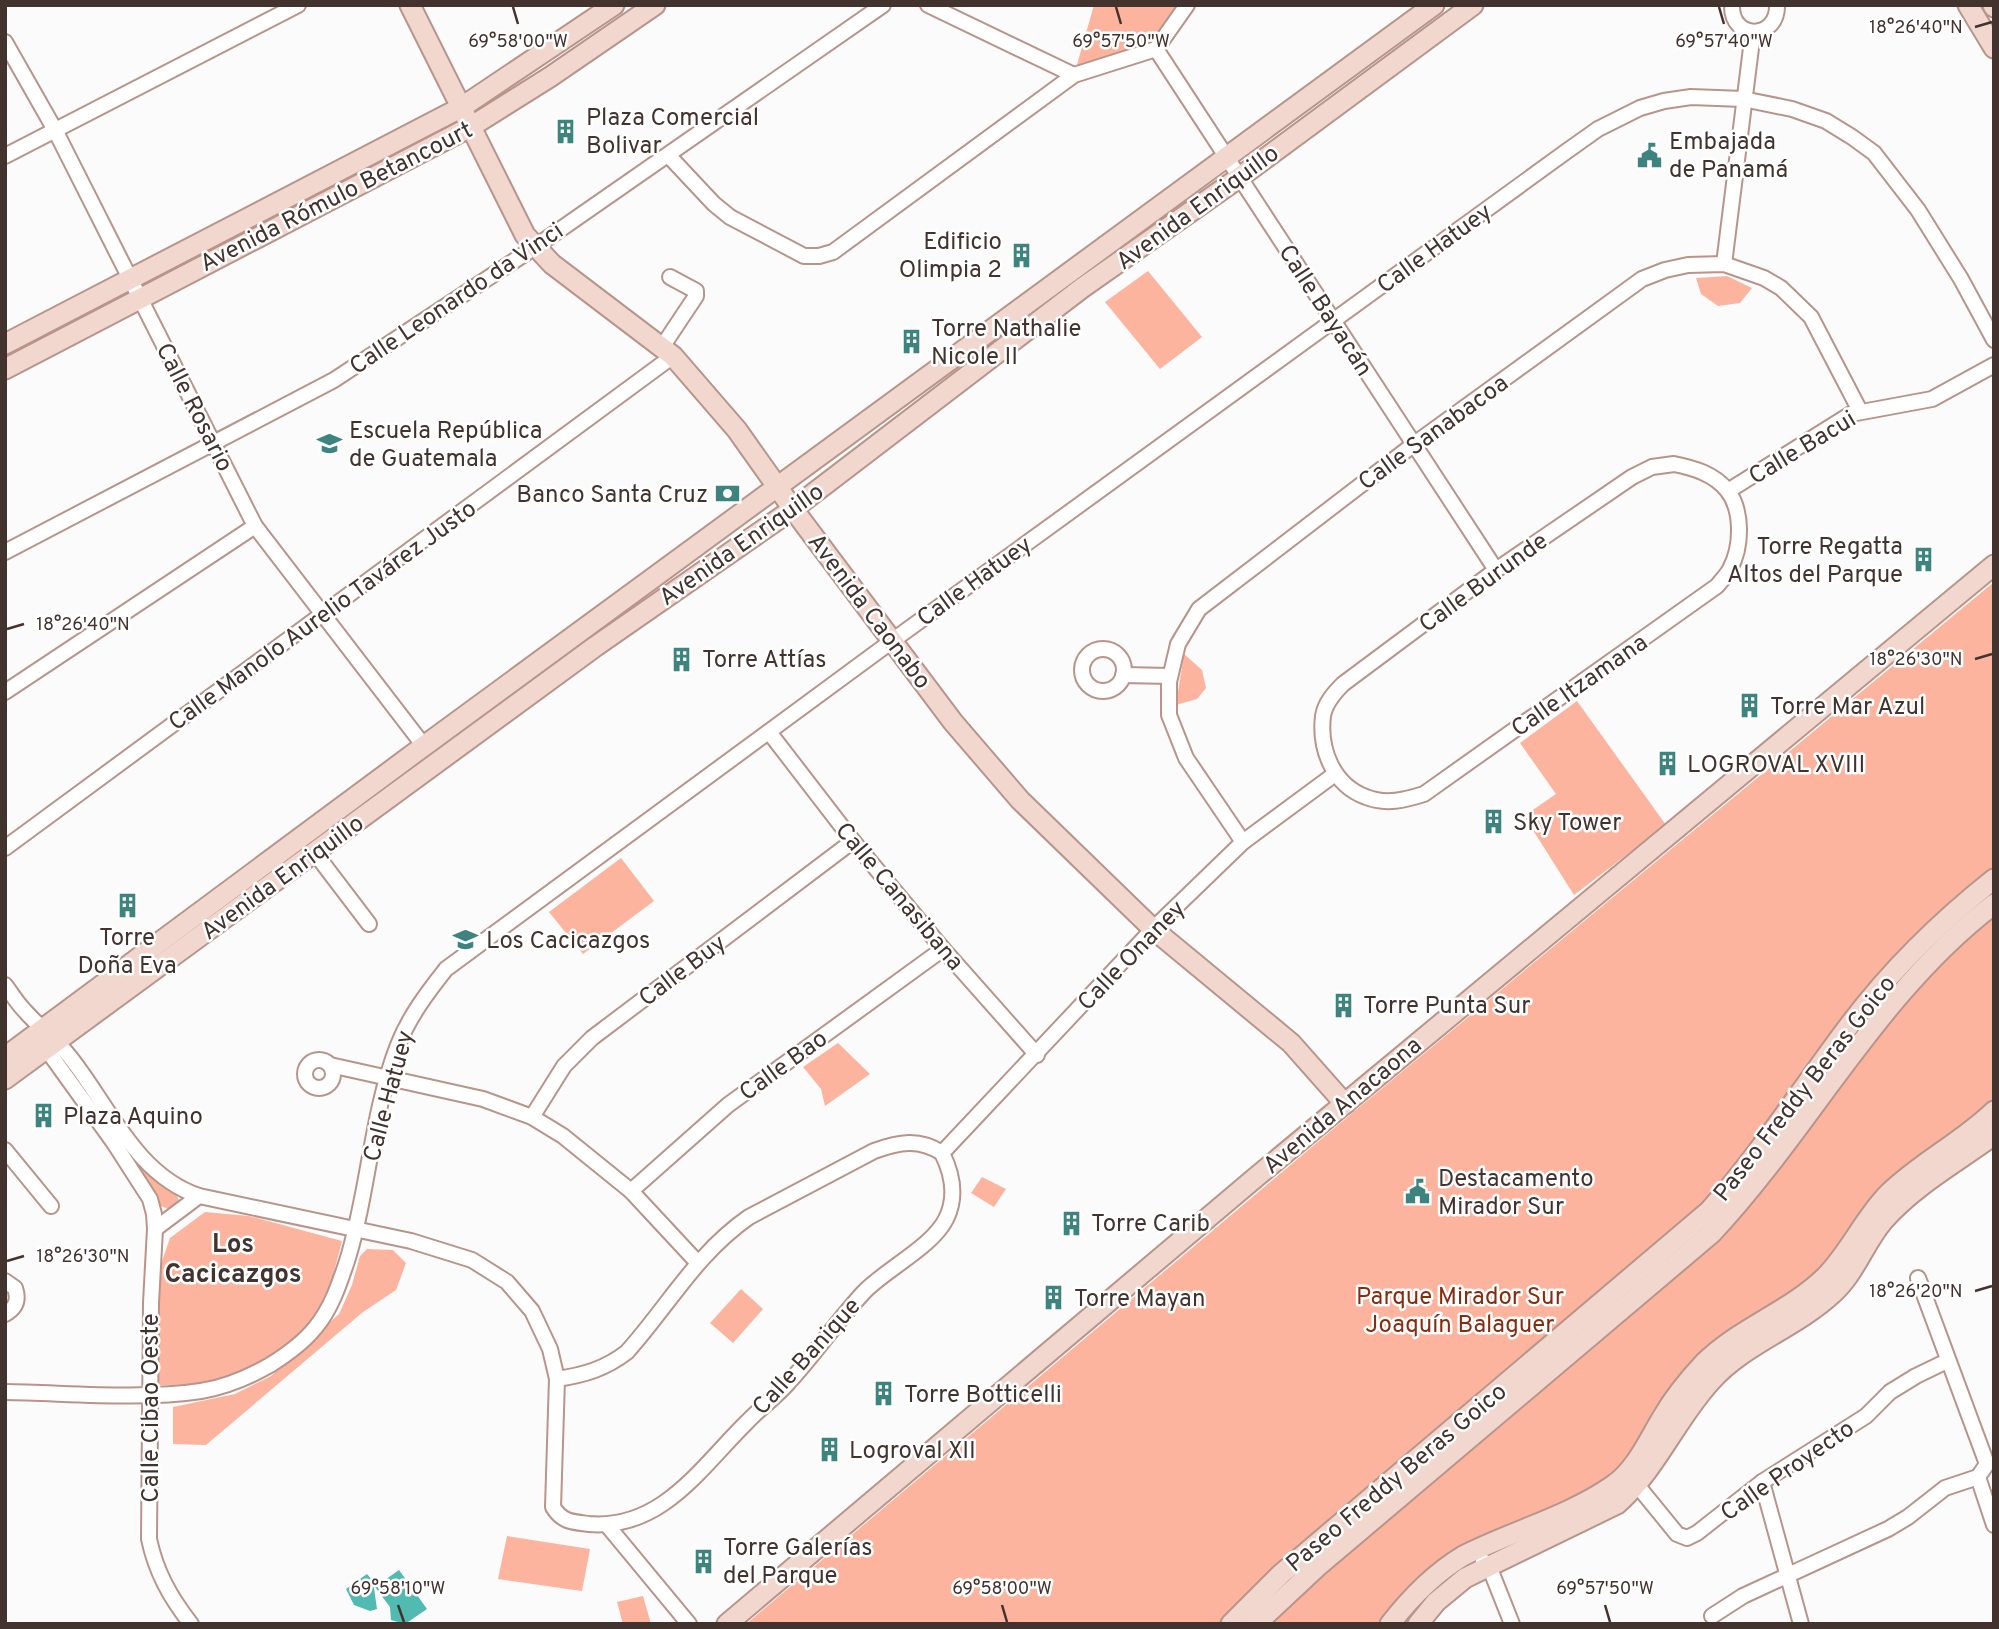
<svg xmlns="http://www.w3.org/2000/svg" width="1999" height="1629" font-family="Overpass,sans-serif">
<rect width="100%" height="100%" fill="#fbfbfb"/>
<g fill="#fcb49f">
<path d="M1094,5H1183L1156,49L1074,75Z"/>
<path d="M1148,271L1202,337L1160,369L1105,302Z"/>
<path d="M1727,276L1752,288L1740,303L1718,306L1701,294L1696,278Z"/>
<path d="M1994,582V1101L1987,1110L1633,1453L1610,1480L1519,1525L1382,1624H746L1351,1114Z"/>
<path d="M1184,654L1202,670L1206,688L1197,699L1176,705Z"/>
<path d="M1577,701L1666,825L1574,895L1524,816L1556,794L1520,743Z"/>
<path d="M621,858L654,901L583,954L549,912Z"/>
<path d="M838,1043L870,1074L825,1106L821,1089L803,1067Z"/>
<path d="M66,1059L175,1191L180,1203L171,1210L161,1206L66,1070Z"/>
<path d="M982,1177L1006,1189L994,1207L971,1193Z"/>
<path d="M205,1212L249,1216L342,1241C337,1259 333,1280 326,1298C309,1336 265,1370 224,1379C202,1384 181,1385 159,1385L160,1267L170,1238Z"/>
<path d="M367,1249L393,1250L406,1263L396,1290L363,1312L206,1445L173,1444V1407L235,1394L271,1376L339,1314L352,1285L360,1256Z"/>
<path d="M741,1289L763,1309L733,1343L710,1323Z"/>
<path d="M507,1536L590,1549L582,1591L498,1579Z"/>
<path d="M643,1596L651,1624H623L617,1602Z"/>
</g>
<g fill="#51bab1">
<path d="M399,1570L427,1609L405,1624L391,1620L390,1607L375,1587Z"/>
<path d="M367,1574L373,1581L377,1609L370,1611L354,1605L346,1589Z"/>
</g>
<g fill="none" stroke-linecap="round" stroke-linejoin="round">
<defs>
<g id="street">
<path d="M928,5L1074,75"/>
<path d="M1732,5C1731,41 1778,40 1777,5"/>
<path d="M5,42L55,130L255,526L424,746"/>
<path d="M1156,49L1496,570"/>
<path d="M668,155L714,204L730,217L804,256H819L833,252L1074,75L1156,49L1187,5"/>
<path d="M5,156L298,5"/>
<path d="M1724,264L1753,32"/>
<path d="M662,347L696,296V291L670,277"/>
<path d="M1674,464C1694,468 1714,474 1727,490C1743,510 1742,547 1730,569C1727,575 1721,581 1717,586L1424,794C1405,800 1386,805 1366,797C1333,785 1319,749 1323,716C1325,703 1334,693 1343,684L1496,570L1632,477L1652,467Z"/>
<path d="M1728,491L1851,414L1932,399L1994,365"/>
<path d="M5,552L334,380L535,247L883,5"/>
<circle cx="1103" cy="670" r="21"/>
<path d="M1123,675L1170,676"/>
<path d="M5,692L255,526"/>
<path d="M769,732L853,841L943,949L1037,1055"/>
<path d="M1243,842L1186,758L1169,715V682L1178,644L1199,609L1413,445L1642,279L1665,270L1688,265L1724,264L1764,278L1781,288L1811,317L1860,411"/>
<path d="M5,848L673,356"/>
<path d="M315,853L369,924"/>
<path d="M5,985C12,994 17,1003 25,1011C39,1027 57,1040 70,1057C109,1106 136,1175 199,1196L411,1241L472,1260L507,1282L532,1311L550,1349L557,1379L553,1507C562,1522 572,1522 589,1524C662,1530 701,1467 747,1422C760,1408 776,1397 789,1382C815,1354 837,1321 864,1292C886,1269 932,1247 946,1219C957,1197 952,1173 942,1153"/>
<path d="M42,1043L114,1143L150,1199L154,1214L155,1229L151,1303L149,1539C156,1572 170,1597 191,1624"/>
<circle cx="319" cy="1074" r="14"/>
<path d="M330,1065L483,1099L532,1117L563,1136L631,1191L697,1262"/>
<path d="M532,1117L564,1066L592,1038L853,841"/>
<path d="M5,1150L51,1206"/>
<path d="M942,1153L1153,929L1243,842L1335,774"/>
<path d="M631,1191L728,1105L943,949"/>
<path d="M155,1229L199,1196"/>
<path d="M1918,1278L1987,1464L1978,1477"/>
<path d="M5,1281L15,1288C19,1300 16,1308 5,1314"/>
<path d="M557,1379C584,1375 605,1369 627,1352C669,1305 696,1254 749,1217L874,1151C899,1142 919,1138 942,1153"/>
<path d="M5,1392C69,1393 139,1400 201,1391C225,1387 249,1377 270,1365C286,1355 303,1343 315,1328C331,1309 339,1285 347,1261C369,1191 371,1114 398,1045C409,1017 427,993 446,969L892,641L1567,151L1598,129L1640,108L1664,101L1691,97L1743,99L1792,109L1826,121L1852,137L1874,153L1918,210L1961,279L1994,340"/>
<path d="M1978,1477L1994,1525"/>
<path d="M1762,1482L1801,1624"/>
<path d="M1637,1485L1677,1534L1687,1538L1697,1533L1762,1482L1866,1416L1890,1392L1916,1376L1947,1361"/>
<path d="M607,1525L689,1624"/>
<path d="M1483,1561L1489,1566L1512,1624"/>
<path d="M1712,1616L1743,1596L1888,1529L1908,1517L1945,1488L1978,1477"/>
</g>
<g id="secondary">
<path d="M410,5L525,235L552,264L673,356L737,430L793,509L953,722L1020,800L1153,929L1291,1043L1345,1104"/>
<path d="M1968,5L1994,48"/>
<path d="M1993,5L1994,7"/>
<path d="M5,344L462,107L614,5"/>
<path d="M5,369L472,126L550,77L655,5"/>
<path d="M5,1057L424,746L1434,5"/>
<path d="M5,1079L596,646L793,509L1082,288L1240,177L1473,5"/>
<path d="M727,1624L1255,1178L1994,565"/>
<path d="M1231,1624L1281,1574L1709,1211C1762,1152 1803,1086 1851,1023C1892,969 1941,921 1994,879"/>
<path d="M1256,1624L1317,1567L1712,1233C1811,1127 1877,993 1994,904"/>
<path d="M1390,1624C1411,1597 1435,1573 1463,1556C1510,1532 1569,1516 1612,1486C1635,1471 1648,1441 1662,1418C1673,1399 1688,1380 1704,1363C1739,1328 1789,1312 1825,1277C1850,1252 1864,1218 1889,1193C1921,1162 1962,1142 1994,1111"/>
<path d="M1418,1624L1436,1602L1465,1578L1617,1504C1656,1470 1676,1419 1711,1381C1744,1344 1795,1328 1832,1294C1855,1274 1864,1243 1884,1220C1914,1186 1957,1162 1994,1135"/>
</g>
</defs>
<use href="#street" stroke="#b7958b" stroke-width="18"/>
<use href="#secondary" stroke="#b7958b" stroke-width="23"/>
<use href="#street" stroke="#fff" stroke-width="14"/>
<use href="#secondary" stroke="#f2d7cf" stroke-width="19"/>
</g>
<path fill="none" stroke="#42332f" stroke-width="2.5" d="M513,7L518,24M1116,7L1121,24M1719,7L1724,24M1975,27L1992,22M7,629L24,624M1975,659L1992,654M7,1261L24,1256M1975,1291L1992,1286M398,1605L404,1622M1002,1605L1007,1622M1605,1605L1610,1622"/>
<defs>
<symbol id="building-bare" viewBox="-9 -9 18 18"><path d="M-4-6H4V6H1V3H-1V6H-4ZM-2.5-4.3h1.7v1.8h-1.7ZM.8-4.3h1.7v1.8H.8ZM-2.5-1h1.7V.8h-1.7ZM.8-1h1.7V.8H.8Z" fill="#3d847e" stroke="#fff" stroke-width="2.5" paint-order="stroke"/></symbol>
<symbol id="civic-bare" viewBox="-9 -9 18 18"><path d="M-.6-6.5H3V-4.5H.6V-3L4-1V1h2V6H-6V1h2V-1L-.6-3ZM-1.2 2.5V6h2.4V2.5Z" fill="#3d847e" stroke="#fff" stroke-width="2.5" paint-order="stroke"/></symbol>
<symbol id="university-bare" viewBox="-9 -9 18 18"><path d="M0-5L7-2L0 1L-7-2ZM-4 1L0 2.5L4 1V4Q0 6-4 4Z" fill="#3d847e" stroke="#fff" stroke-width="2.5" paint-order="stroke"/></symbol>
<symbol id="bank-bare" viewBox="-9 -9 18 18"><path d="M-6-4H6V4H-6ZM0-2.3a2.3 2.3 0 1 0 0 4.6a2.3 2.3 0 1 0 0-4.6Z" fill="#3d847e" stroke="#fff" stroke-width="2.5" paint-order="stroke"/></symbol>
</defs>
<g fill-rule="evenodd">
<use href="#building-bare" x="548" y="114" width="35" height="35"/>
<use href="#civic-bare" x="1632" y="138" width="35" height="35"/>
<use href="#building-bare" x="1004" y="238" width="35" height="35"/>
<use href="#building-bare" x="894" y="324" width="35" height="35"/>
<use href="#university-bare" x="312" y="426" width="35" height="35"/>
<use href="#bank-bare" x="710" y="476" width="35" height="35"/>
<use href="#building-bare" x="1906" y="542" width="35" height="35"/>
<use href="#building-bare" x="664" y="642" width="35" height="35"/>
<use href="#building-bare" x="1732" y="688" width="35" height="35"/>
<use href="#building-bare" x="1650" y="746" width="35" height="35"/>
<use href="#building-bare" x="1476" y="804" width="35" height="35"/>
<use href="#building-bare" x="110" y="888" width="35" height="35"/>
<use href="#university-bare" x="448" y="922" width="35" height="35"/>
<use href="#building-bare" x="1326" y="988" width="35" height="35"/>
<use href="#building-bare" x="26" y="1098" width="35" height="35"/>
<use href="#civic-bare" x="1400" y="1174" width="35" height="35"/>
<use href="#building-bare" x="1054" y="1206" width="35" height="35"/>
<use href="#building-bare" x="1036" y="1280" width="35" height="35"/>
<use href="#building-bare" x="866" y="1376" width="35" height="35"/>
<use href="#building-bare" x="812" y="1432" width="35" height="35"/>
<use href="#building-bare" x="686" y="1544" width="35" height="35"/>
</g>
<g text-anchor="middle" stroke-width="5" stroke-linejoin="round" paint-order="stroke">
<g font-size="24" fill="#42332f" stroke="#fff" text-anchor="start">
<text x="586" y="125">Plaza Comercial<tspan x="586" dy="28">Bolivar</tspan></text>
<text x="1669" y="149">Embajada<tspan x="1669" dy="28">de Panamá</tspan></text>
<text x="1002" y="249" text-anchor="end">Edificio<tspan x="1002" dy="28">Olimpia 2</tspan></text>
<text x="931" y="336">Torre Nathalie<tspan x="931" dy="28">Nicole II</tspan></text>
<text x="349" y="438">Escuela República<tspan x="349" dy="28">de Guatemala</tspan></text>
<text x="708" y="502" text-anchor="end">Banco Santa Cruz</text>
<text x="1903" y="554" text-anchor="end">Torre Regatta<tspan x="1903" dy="28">Altos del Parque</tspan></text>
<text x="702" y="667">Torre Attías</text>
<text x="1770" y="714">Torre Mar Azul</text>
<text x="1687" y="772">LOGROVAL XVIII</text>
<text x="1513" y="830">Sky Tower</text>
<text x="127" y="945" text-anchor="middle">Torre<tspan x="127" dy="28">Doña Eva</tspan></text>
<text x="486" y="948">Los Cacicazgos</text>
<text x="1363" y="1013">Torre Punta Sur</text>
<text x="63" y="1124">Plaza Aquino</text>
<text x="1438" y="1186">Destacamento<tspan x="1438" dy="28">Mirador Sur</tspan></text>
<text x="1091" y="1231">Torre Carib</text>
<text x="1074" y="1306">Torre Mayan</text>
<text x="904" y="1402">Torre Botticelli</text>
<text x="849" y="1458">Logroval XII</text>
<text x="723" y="1555">Torre Galerías<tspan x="723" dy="28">del Parque</tspan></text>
</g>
<g font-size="24" fill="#42332f" stroke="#fff">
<text transform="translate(336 196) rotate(-27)" y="8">Avenida Rómulo Betancourt</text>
<text transform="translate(1197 207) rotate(-36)" y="8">Avenida Enriquillo</text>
<text transform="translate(1434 248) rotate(-36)" y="8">Calle Hatuey</text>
<text transform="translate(456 298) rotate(-34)" y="8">Calle Leonardo da Vinci</text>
<text transform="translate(1326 310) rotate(57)" y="8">Calle Bayacán</text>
<text transform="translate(195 407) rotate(63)" y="8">Calle Rosario</text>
<text transform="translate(1433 432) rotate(-36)" y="8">Calle Sanabacoa</text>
<text transform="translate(1802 447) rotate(-31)" y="8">Calle Bacui</text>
<text transform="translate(741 544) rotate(-35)" y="8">Avenida Enriquillo</text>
<text transform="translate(974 581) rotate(-36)" y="8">Calle Hatuey</text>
<text transform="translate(1483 582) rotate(-36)" y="8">Calle Burunde</text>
<text transform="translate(870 611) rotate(53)" y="8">Avenida Caonabo</text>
<text transform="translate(322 615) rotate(-36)" y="8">Calle Manolo Aurelio Tavárez Justo</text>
<text transform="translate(1579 685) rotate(-35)" y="8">Calle Itzamana</text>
<text transform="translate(282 877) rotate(-36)" y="8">Avenida Enriquillo</text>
<text transform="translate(900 896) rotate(50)" y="8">Calle Canasibana</text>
<text transform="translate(1131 955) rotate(-46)" y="8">Calle Onaney</text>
<text transform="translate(682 970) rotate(-37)" y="8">Calle Buy</text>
<text transform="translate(783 1065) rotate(-36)" y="8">Calle Bao</text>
<text transform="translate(1804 1088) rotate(-52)" y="8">Paseo Freddy Beras Goico</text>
<text transform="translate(388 1096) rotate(-75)" y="8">Calle Hatuey</text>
<text transform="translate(1342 1105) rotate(-40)" y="8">Avenida Anacaona</text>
<text transform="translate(806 1356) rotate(-48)" y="8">Calle Banique</text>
<text transform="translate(150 1408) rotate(-90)" y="8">Calle Cibao Oeste</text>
<text transform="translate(1787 1470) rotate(-35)" y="8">Calle Proyecto</text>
<text transform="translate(1396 1477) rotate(-40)" y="8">Paseo Freddy Beras Goico</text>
</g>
<g font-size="24" fill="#862d10" stroke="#fff">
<text x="1460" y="1304">Parque Mirador Sur<tspan x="1460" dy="28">Joaquín Balaguer</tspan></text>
</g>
<g font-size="26" font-weight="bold" fill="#42332f" stroke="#fff">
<text x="233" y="1252">Los<tspan x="233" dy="30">Cacicazgos</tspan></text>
</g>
</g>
<g font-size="18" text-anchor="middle" fill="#42332f" stroke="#fff" stroke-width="5" stroke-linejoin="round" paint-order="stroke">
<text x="1916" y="33">18°26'40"N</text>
<text x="518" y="47">69°58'00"W</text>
<text x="1121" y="47">69°57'50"W</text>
<text x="1724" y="47">69°57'40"W</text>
<text x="83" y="630">18°26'40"N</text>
<text x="1916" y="665">18°26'30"N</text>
<text x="83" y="1262">18°26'30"N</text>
<text x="1916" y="1297">18°26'20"N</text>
<text x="398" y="1594">69°58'10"W</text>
<text x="1002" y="1594">69°58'00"W</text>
<text x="1605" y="1594">69°57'50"W</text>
</g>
<rect width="1999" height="1629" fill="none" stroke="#42332f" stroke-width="14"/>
</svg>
